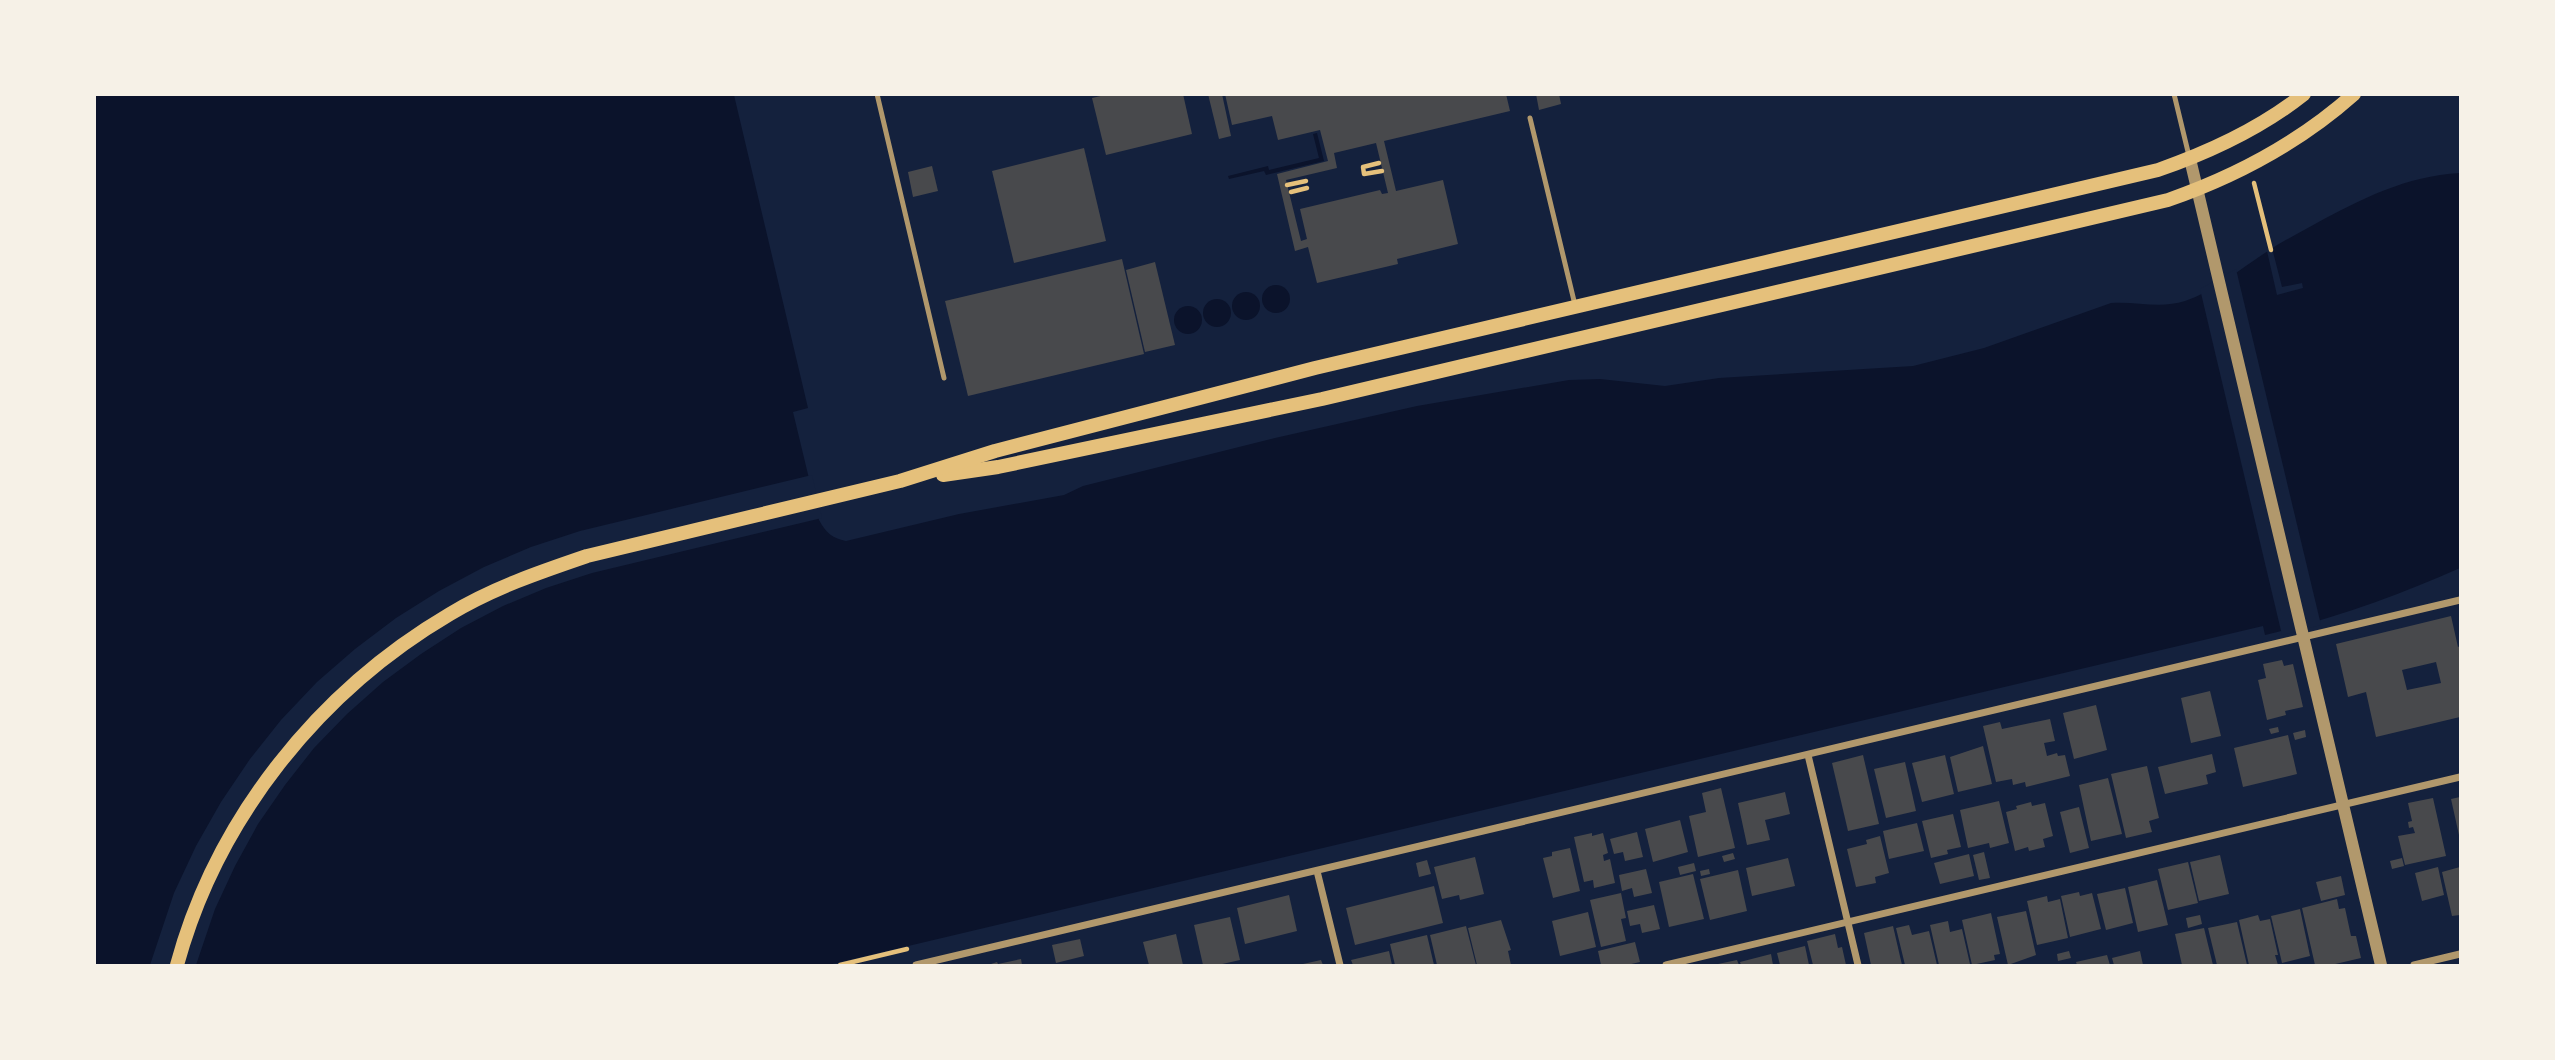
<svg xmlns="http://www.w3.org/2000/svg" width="2555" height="1060" font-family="Rubik,sans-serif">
<rect width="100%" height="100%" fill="#14213d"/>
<g fill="#0b132b">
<path d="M94,95H734L808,408L793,412L819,520C826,533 832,538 846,541L959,514L1064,495L1083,486L1275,438L1417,406L1569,380L1600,379L1665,386L1719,378L1913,366L1984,348L2111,303C2136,301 2160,309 2185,301C2215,291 2241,268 2268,251C2283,241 2299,233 2315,224C2361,199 2406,176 2460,173V568C2397,596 2333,619 2265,635L2263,626L828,965H95Z"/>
<path d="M1317,133L1324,161L1266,175L1264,171L1229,179L1228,176L1268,166L1269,170L1319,158L1313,134Z"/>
<circle cx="1276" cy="299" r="14"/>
<circle cx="1246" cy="306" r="14"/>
<circle cx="1217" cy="313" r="14"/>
<circle cx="1188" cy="320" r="14"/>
</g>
<g fill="#14213d">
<path d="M2272,248L2282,287L2302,283L2303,288L2277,295L2267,251Z"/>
<path d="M2236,269L2321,625L2282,635L2200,289Z"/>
<path d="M812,475L822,518L592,573L546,588L503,606L461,628L421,654L383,682L347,714L314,748L285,785L258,824L235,866L215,909L196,965H150L174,893L196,846L221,802L250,759L281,720L317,682L355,649L396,618L439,591L484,567L531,547L580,531Z"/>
</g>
<g fill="#48494c" fill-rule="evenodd">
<path d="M1109,94H1183L1192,134L1106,155L1092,98Z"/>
<path d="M1208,94H1222L1231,136L1219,139Z"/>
<path d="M1225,94H1506L1510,111L1384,141L1396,191L1443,180L1458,244L1397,259L1398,264L1317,283L1308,247L1295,251L1277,174L1328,161L1320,130L1278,140L1272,116L1232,125ZM1376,143L1388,193L1382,194L1380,190L1300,209L1307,239L1301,241L1286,180L1337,168L1334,153Z"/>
<path d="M1536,94H1559L1561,104L1539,110Z"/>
<path d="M1084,148L1106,241L1014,263L992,171Z"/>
<path d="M932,166L938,191L913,197L908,172Z"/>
<path d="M1122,259L1144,354L968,396L945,301Z"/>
<path d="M1155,262L1175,345L1145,352L1126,270Z"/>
<path d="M2451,616L2458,647L2460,646V717L2376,737L2366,692L2348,697L2336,644ZM2436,662L2441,683L2407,690L2402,670Z"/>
<path d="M2282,660L2284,666L2293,664L2303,707L2285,711L2286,715L2267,720L2258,680L2266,678L2263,664Z"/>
<path d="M2210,691L2221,736L2191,743L2181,698Z"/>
<path d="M2096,705L2107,750L2074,759L2063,713Z"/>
<path d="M2050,719L2055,741L2044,743L2047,756L2057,753L2058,756L2065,755L2070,776L2026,787L2025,782L2013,785L2012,779L1996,782L1983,726L2000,722L2002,729Z"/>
<path d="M2278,727L2279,732L2271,734L2269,729Z"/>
<path d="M2305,730L2306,737L2295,740L2293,733Z"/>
<path d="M2288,735L2297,774L2243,787L2234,748Z"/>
<path d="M1983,746L1992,784L1958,792L1950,757Z"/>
<path d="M2212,754L2216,772L2206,775L2208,784L2165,794L2158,767Z"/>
<path d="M1863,755L1879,824L1848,831L1832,763Z"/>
<path d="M1945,755L1954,794L1922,802L1912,763Z"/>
<path d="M1905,762L1916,811L1886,818L1874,769Z"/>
<path d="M2147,766L2159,818L2149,821L2152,832L2126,838L2111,774Z"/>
<path d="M2108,778L2122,834L2091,841L2079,785Z"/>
<path d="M1721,788L1735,848L1698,857L1689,816L1706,812L1702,793Z"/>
<path d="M1785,792L1790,814L1765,820L1770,840L1747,845L1738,803Z"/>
<path d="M2460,797V835H2459L2451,799Z"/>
<path d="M2433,798L2446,856L2405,865L2398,836L2415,833L2413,827L2409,828L2408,822L2412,821L2408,803Z"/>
<path d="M1999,801L2009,843L1990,848L1989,843L1968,848L1960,810Z"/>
<path d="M2031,802L2032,806L2045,803L2053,836L2043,839L2045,847L2029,851L2028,847L2015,851L2006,812L2017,809L2016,806Z"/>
<path d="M2079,807L2089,848L2070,853L2060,812Z"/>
<path d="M1953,814L1961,847L1947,850L1948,854L1931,858L1922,821Z"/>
<path d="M1680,820L1688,852L1653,862L1645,829Z"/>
<path d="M1917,823L1924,851L1889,859L1883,831Z"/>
<path d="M1637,832L1643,857L1625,861L1623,852L1614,854L1610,839Z"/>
<path d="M1592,833V836L1603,833L1608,853L1603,855L1604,861L1610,859L1615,883L1594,888L1593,880L1584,882L1574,837Z"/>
<path d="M1880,836L1889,873L1875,877L1876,883L1856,887L1847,849L1867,844L1866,840Z"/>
<path d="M1570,848L1580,891L1553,898L1543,858L1552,856V852Z"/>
<path d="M1984,852L1990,878L1979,880L1973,855Z"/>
<path d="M1733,853L1735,859L1724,862L1722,856Z"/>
<path d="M1969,854L1974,876L1940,884L1934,863Z"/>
<path d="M2220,855L2229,894L2199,901L2190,862Z"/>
<path d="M1475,857L1484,894L1460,900L1459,895L1442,899L1434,867Z"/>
<path d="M1788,858L1795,886L1752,896L1746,868Z"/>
<path d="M2402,858L2404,866L2392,869L2390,861Z"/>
<path d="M1427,860L1431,874L1419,877L1416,863Z"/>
<path d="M2188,862L2198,903L2168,910L2158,869Z"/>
<path d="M1694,863L1696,871L1680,875L1678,867Z"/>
<path d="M2438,867L2444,895L2422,901L2415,873Z"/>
<path d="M2460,867V915L2452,916L2442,872Z"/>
<path d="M1646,869L1652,893L1634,897L1632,888L1622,891L1619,875Z"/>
<path d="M1709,869L1710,874L1701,876L1700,871Z"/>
<path d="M1738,870L1747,911L1710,920L1700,879Z"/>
<path d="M1693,874L1704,919L1669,927L1659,882Z"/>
<path d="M2341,876L2345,895L2321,901L2316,882Z"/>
<path d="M2157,880L2168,925L2138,932L2128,887Z"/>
<path d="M1434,886L1443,923L1355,945L1346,908Z"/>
<path d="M2125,888L2133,923L2106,930L2097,894Z"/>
<path d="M2079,892L2080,896L2092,893L2101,929L2070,937L2061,896Z"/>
<path d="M1621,893L1626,918L1621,919L1626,941L1601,947L1590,900Z"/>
<path d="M1289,895L1297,931L1245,944L1237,908Z"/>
<path d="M2047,896L2048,902L2060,899L2068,938L2037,945L2027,901Z"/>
<path d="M2337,899L2339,909L2345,908L2351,936H2356L2361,958L2331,965H2315L2302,908Z"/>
<path d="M1654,905L1660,929L1642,933L1640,924L1630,926L1627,911Z"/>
<path d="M2300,909L2310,956L2282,963L2271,916Z"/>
<path d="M2026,911L2036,955L2008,965L1997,917Z"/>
<path d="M1588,912L1596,947L1560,956L1552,921Z"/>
<path d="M1991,913L2000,954L1994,955L1995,960L1972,965L1962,920Z"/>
<path d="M2200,915L2202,924L2188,928L2186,918Z"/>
<path d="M2258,915L2260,921L2270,919L2278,955H2275L2278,965H2249L2239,920Z"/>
<path d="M1230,917L1240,960L1218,965H1203L1194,925Z"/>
<path d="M1501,920L1511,950L1508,951L1511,965H1477L1468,928Z"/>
<path d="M1948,921L1950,932L1962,929L1970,964L1939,965L1930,925Z"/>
<path d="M2237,922L2247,965H2217L2208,928Z"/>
<path d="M1909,925L1912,935L1929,931L1937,965H1905L1896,928Z"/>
<path d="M1466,926L1476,965H1437L1430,935Z"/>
<path d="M1893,926L1902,965H1871L1864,933Z"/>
<path d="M2204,928L2213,965H2182L2175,934Z"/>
<path d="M1176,934L1183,965H1149L1143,942Z"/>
<path d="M1835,934L1838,948L1842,947L1846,965H1813L1807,941Z"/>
<path d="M1427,935L1434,965H1395L1390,944Z"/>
<path d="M1080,939L1084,956L1056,963L1052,945Z"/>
<path d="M1635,942L1640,962L1627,965H1601L1598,951Z"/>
<path d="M1805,946L1809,965H1780L1777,953Z"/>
<path d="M1389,951L1392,965H1353L1351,960Z"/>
<path d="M2069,951L2071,958L2058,961L2057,954Z"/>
<path d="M2140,951L2143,965H2114L2112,958Z"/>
<path d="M1771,954L1773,965H1741L1740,962Z"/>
<path d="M2107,955L2110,965H2077L2076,962Z"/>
<path d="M1021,959L1022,965H988L997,962L998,964Z"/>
<path d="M1321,960L1323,965H1303V964Z"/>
<path d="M1737,960L1739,965H1718V964Z"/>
</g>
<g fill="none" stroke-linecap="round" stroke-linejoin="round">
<g stroke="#e5c07b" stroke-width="4.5">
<path d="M1379,163L1363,167L1364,174L1382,171"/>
<path d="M2254,183L2271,250"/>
<path d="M1287,185L1306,181"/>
<path d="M1291,192L1307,188"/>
<path d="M840,965L907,949"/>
</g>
<g stroke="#b1986c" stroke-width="5">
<path d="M877,94L944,378"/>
<path d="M2174,94L2189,156"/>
<path d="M1530,118L1575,305"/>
</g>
<g stroke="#b1986c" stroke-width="7">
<path d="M1808,755L1858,965"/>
<path d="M1317,871L1340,965"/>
<path d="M916,965L2460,600"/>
<path d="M1666,965L2460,777"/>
<path d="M2414,965L2460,954"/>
</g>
<path stroke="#b1986c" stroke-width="12" d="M2190,159L2381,965"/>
<g stroke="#e5c07b" stroke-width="14">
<path d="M943,475L998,467L1322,399L2168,200C2237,176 2299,143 2354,94"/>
<path d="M177,965C217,818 319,691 450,614C493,588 540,572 587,556L900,481L995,451L1315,368L2158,170C2210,152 2260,129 2304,94"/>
</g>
</g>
<rect width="2555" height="1060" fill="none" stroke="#f6f1e7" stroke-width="192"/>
</svg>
